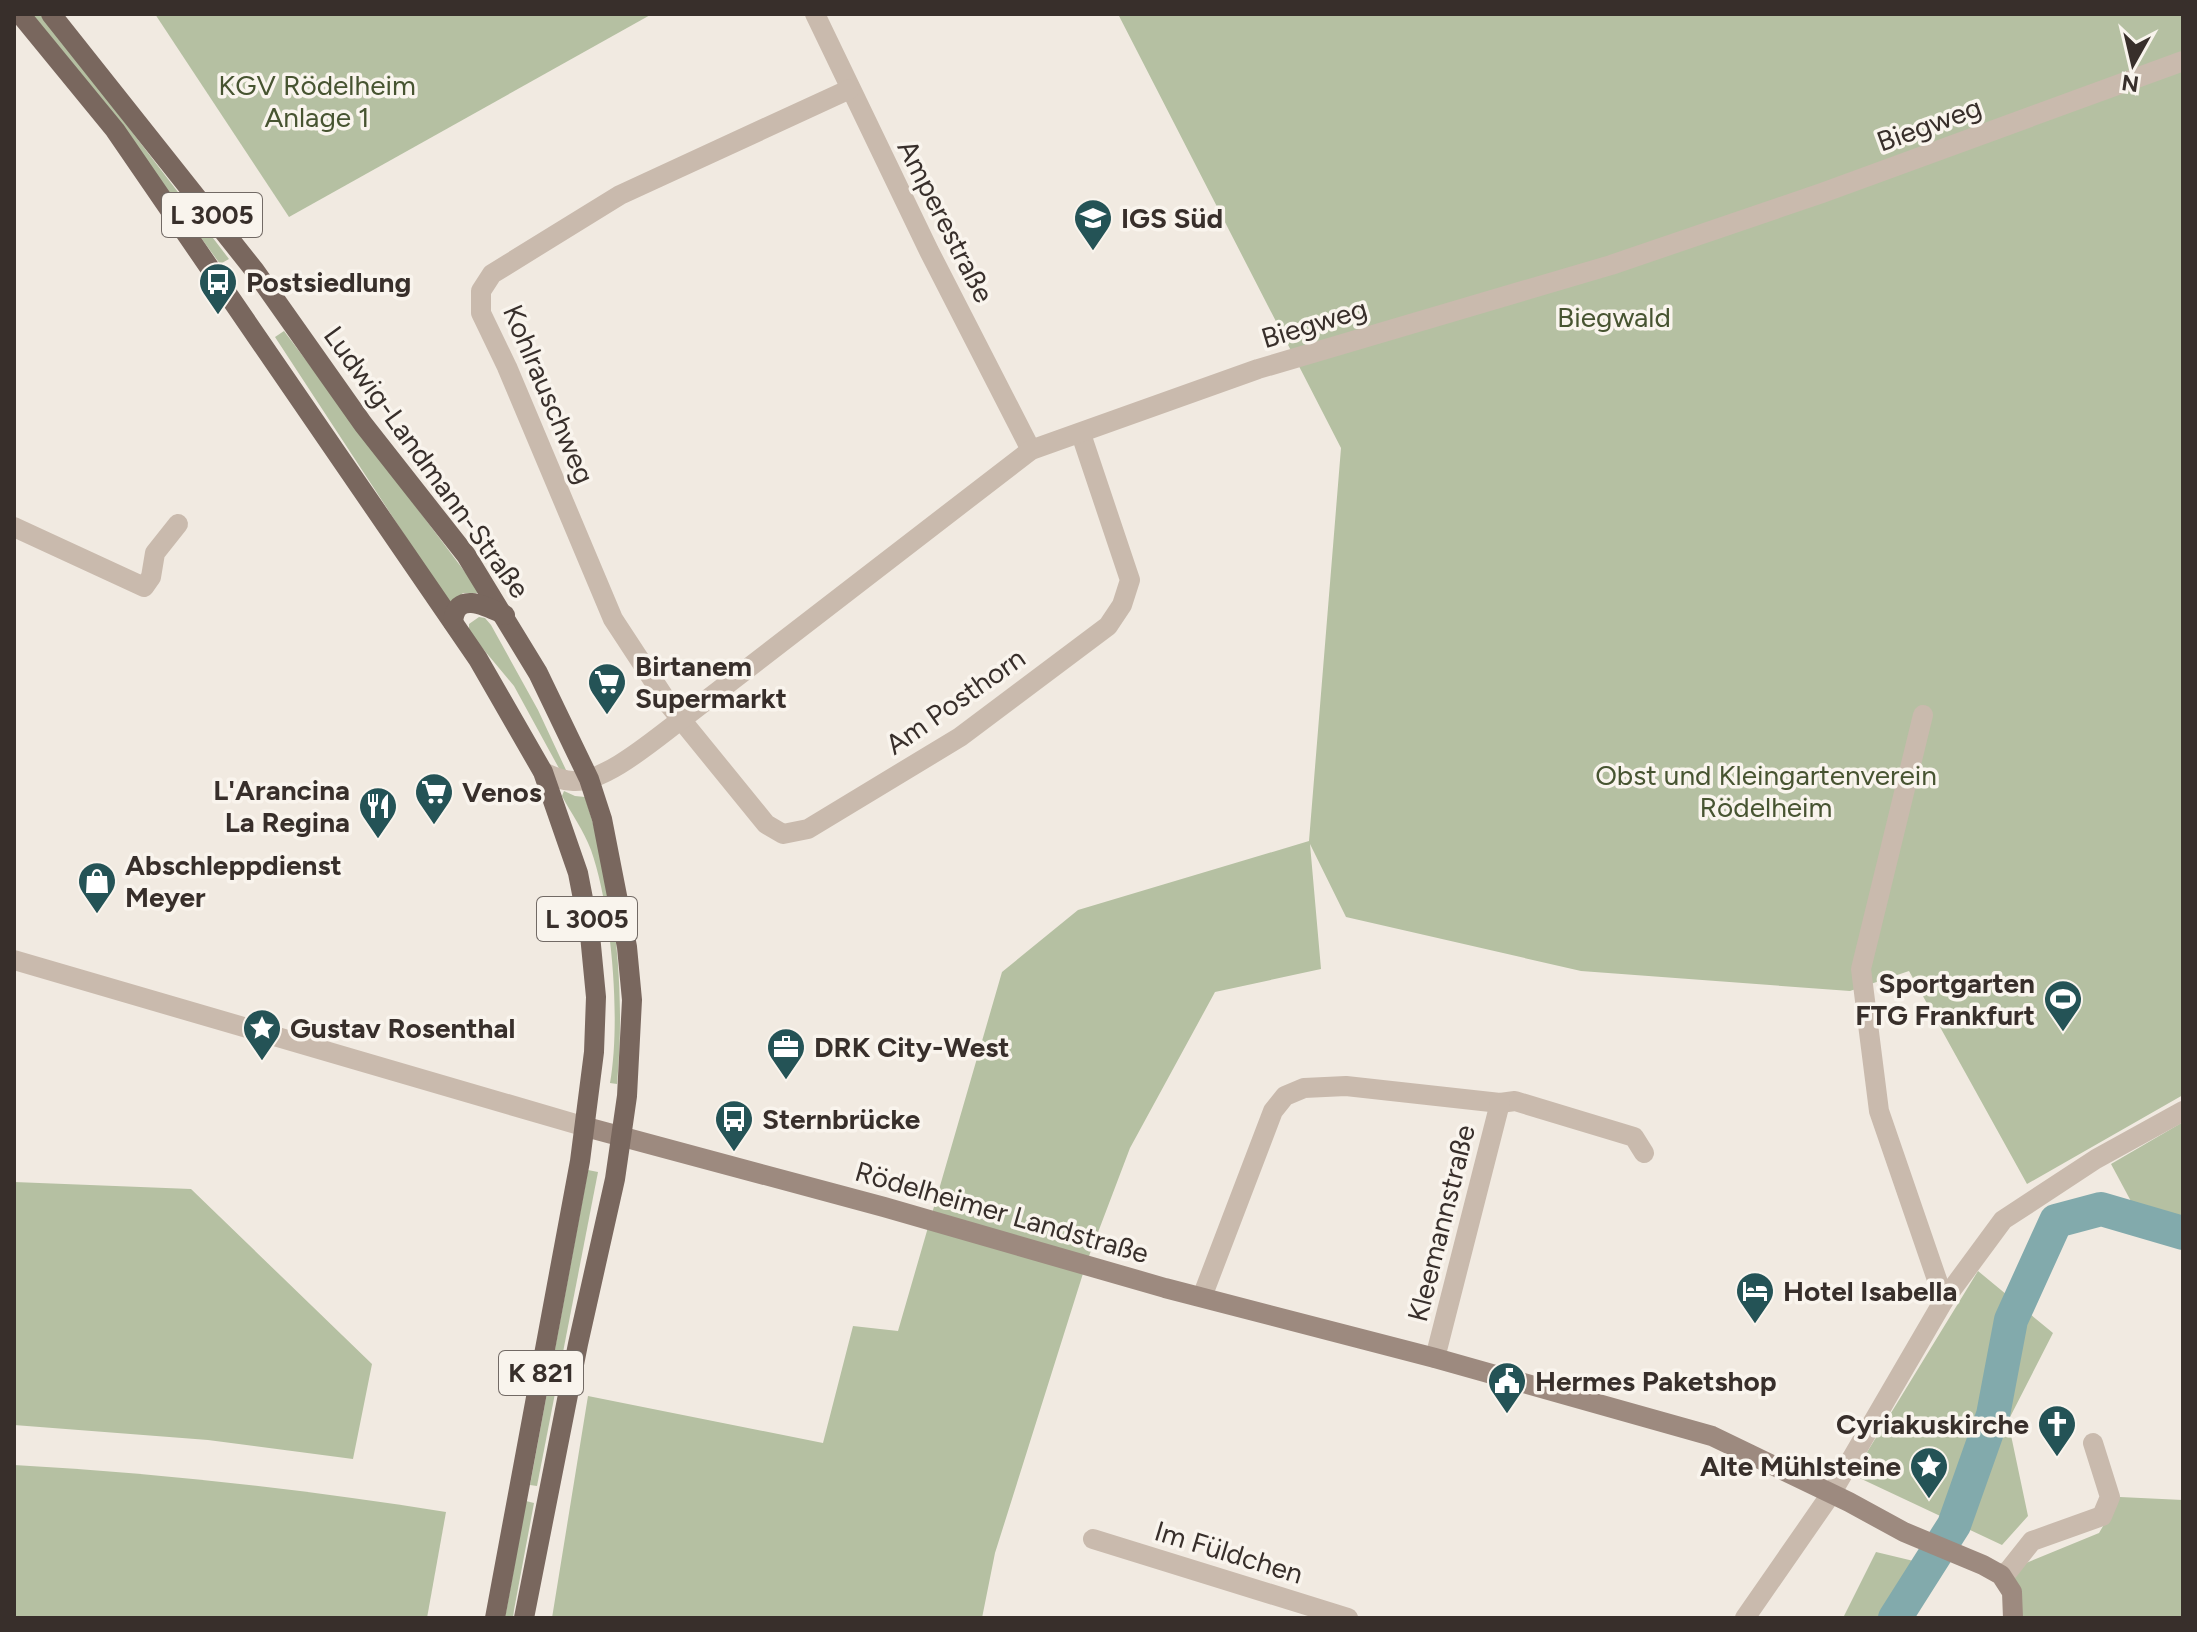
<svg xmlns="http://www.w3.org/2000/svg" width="2197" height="1632" font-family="Figtree,sans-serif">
<rect width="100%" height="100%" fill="#f1eae1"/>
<g fill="#b5c0a2">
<path d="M32,14H40L55,31L229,259L220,264L136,148Z"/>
<path d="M155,14H652L289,217Z"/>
<path d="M1118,14H2183V1095L2027,1184L1909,971L1850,991L1581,971L1346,917L1310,844L1321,969L1215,992L1130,1148L1086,1264L995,1553L982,1618H552L588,1396L823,1443L853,1326L898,1331L1002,972L1078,910L1309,841L1341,448Z"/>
<path d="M284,331L480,592L478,593H463L451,606L275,337Z"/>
<path d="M479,617L485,618L491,625L538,710L566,770L561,772L514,686L469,632V624Z"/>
<path d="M564,791L575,796L585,797C615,891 626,985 617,1084L610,1083C621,1021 612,910 591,850C584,831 571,813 562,796Z"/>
<path d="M2183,1122V1217L2140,1218L2111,1164Z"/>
<path d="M588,1170L598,1172L537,1486L530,1485Z"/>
<path d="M14,1182L191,1189L372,1364L353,1459L208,1440L14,1425Z"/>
<path d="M1978,1271L2053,1333L2008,1421L2028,1516L2002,1545L1853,1475Z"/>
<path d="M14,1465C158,1473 303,1489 446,1512L427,1618H14Z"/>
<path d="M2120,1497L2183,1500V1618H2018L2014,1568L2099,1533Z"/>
<path d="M526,1501L534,1503L514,1610L513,1618H505Z"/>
<path d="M1876,1552L1922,1563L1912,1618H1843Z"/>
</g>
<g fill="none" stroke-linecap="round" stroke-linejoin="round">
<path stroke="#82aaac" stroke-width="34" d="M1895,1618L1954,1525L1993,1415L2011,1320L2056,1221L2101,1209L2183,1233"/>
<g stroke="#c9baad" stroke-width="20">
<path d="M815,14L929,251L1031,450"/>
<path d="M850,89L620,195L492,274L481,291V313L507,367L613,619L670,706L766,824L783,834L808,829L960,737L1108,626L1122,605L1130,580L1081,434"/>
<path d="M14,527L144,587L151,577L155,553L178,524"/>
<path d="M1923,715L1861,969L1879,1111L1944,1300"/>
<path d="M543,772C552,776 562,781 573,781C605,783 656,738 682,719L1031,450L1258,369L1611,265L1822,193L2183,61"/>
<path d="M14,960L586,1127"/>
<path d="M1202,1297L1273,1111L1285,1096L1304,1088L1346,1086L1500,1103L1515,1101L1634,1137L1644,1153"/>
<path d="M1435,1358L1500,1103"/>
<path d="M1093,1539L1348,1618"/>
<path d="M2001,1575L2009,1570L2032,1541L2102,1516L2110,1497L2093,1443"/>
<path d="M1745,1618L1831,1494L1944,1300L2003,1220L2096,1159L2183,1111"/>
</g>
<path stroke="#9d8a7f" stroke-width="20" d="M586,1127L884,1207L1165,1288L1435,1358L1712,1436L1849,1502L1904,1532L1983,1565L2001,1575L2012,1592L2013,1618"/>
<g stroke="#79675e" stroke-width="20">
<path d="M20,14L115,130L478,659L543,772L578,873L590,935L596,997L594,1052L580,1161L495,1618"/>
<path d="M51,14L255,271L363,424L466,555L538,673L589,779L602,819L627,947L632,1000L627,1096L615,1179L578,1344L524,1618"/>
<path d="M453,622C456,590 486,606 505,615"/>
</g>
</g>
<defs>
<symbol id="school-pin" viewBox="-11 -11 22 30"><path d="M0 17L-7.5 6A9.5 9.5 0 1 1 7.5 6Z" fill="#245356" stroke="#f9f4ed"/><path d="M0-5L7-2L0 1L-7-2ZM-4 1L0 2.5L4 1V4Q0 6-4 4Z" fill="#fff"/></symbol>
<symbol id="bus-pin" viewBox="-11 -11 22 30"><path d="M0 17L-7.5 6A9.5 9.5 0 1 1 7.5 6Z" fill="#245356" stroke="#f9f4ed"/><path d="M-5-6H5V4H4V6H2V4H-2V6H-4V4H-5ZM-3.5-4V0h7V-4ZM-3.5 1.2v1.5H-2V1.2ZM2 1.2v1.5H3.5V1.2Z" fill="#fff"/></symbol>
<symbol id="supermarket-pin" viewBox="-11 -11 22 30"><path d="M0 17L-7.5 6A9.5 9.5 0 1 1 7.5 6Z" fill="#245356" stroke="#f9f4ed"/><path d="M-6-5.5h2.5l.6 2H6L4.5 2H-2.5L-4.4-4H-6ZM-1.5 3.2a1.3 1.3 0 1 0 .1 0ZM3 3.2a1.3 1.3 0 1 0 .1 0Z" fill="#fff"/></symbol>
<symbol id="restaurant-pin" viewBox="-11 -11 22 30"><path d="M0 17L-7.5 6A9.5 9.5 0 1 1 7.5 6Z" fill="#245356" stroke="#f9f4ed"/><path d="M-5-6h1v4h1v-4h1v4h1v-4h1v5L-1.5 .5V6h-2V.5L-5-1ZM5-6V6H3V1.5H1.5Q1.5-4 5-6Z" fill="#fff"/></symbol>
<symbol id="shop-pin" viewBox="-11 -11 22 30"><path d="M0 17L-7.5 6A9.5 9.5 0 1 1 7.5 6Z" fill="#245356" stroke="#f9f4ed"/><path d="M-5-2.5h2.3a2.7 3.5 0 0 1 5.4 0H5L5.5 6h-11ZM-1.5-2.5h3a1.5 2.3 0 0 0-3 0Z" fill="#fff"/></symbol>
<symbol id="stadium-pin" viewBox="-11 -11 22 30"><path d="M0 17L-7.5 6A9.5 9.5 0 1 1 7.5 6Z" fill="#245356" stroke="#f9f4ed"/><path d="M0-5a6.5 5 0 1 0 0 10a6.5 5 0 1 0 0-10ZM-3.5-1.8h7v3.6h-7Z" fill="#fff"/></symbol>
<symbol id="sight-pin" viewBox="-11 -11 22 30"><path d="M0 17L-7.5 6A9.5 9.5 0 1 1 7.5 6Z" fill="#245356" stroke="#f9f4ed"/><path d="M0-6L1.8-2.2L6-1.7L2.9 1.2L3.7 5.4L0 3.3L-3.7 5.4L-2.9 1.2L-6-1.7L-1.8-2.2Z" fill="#fff"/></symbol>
<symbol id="office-pin" viewBox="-11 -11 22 30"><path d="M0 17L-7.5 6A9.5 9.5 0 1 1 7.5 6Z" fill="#245356" stroke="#f9f4ed"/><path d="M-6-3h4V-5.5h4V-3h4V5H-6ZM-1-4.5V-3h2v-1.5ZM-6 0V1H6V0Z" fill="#fff"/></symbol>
<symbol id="hotel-pin" viewBox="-11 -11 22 30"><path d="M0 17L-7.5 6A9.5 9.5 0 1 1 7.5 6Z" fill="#245356" stroke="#f9f4ed"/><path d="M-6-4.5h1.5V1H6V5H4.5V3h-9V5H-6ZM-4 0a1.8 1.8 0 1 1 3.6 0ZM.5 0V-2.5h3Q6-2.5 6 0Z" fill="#fff"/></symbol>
<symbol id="civic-pin" viewBox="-11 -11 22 30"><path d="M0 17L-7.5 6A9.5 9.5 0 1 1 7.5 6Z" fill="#245356" stroke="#f9f4ed"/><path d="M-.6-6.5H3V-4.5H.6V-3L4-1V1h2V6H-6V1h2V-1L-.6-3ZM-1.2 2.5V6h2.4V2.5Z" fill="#fff"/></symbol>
<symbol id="church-pin" viewBox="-11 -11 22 30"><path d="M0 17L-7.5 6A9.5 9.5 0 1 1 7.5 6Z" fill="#245356" stroke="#f9f4ed"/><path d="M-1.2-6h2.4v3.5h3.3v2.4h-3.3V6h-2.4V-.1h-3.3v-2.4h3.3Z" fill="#fff"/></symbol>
</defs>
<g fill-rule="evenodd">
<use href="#school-pin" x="1071" y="196" width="44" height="60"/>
<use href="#bus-pin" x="196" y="260" width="44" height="60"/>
<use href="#supermarket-pin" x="585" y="660" width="44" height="60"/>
<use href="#supermarket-pin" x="412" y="770" width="44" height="60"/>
<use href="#restaurant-pin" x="356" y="784" width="44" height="60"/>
<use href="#shop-pin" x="75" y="859" width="44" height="60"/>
<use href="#stadium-pin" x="2041" y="977" width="44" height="60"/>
<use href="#sight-pin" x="240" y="1006" width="44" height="60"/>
<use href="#office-pin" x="764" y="1025" width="44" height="60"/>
<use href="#bus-pin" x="712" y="1097" width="44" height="60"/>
<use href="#hotel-pin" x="1733" y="1269" width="44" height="60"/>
<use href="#civic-pin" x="1485" y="1359" width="44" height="60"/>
<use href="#church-pin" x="2035" y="1402" width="44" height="60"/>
<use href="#sight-pin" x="1907" y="1444" width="44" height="60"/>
</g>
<g text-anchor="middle" stroke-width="7" stroke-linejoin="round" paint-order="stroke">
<g fill="#f9f4ed" stroke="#726a65" stroke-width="2">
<rect x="162" y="193" width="100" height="44" rx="6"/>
<rect x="537" y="897" width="100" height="44" rx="6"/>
<rect x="499" y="1351" width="84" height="44" rx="6"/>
</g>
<g font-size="26" font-weight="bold" fill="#382f2b">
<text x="212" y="224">L 3005</text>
<text x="587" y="928">L 3005</text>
<text x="541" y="1382">K 821</text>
</g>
<g font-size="28" fill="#475431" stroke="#f9f4ed">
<text x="317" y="95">KGV Rödelheim<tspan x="317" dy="32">Anlage 1</tspan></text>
<text x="1614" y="327">Biegwald</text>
<text x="1766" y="785">Obst und Kleingartenverein<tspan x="1766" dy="32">Rödelheim</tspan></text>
</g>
<g font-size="28" fill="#382f2b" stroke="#f9f4ed">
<text transform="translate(1929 124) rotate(-20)" y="10">Biegweg</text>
<text transform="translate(946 221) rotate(63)" y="10">Amperestraße</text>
<text transform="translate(1314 323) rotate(-17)" y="10">Biegweg</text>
<text transform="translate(549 394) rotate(67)" y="10">Kohlrauschweg</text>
<text transform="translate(427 462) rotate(54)" y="10">Ludwig-Landmann-Straße</text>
<text transform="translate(955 701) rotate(-35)" y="10">Am Posthorn</text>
<text transform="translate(1002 1212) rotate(16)" y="10">Rödelheimer Landstraße</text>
<text transform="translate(1441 1223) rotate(-76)" y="10">Kleemannstraße</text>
<text transform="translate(1229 1552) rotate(17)" y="10">Im Füldchen</text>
</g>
<g font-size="28" font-weight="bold" fill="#382f2b" stroke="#f9f4ed" text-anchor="start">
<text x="1121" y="228">IGS Süd</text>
<text x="246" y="292">Postsiedlung</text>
<text x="635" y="676">Birtanem<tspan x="635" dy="32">Supermarkt</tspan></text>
<text x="350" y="800" text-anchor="end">L'Arancina<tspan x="350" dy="32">La Regina</tspan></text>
<text x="462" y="802">Venos</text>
<text x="125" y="875">Abschleppdienst<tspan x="125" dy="32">Meyer</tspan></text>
<text x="2035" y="993" text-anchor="end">Sportgarten<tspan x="2035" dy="32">FTG Frankfurt</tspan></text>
<text x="290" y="1038">Gustav Rosenthal</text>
<text x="814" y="1057">DRK City-West</text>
<text x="762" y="1129">Sternbrücke</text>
<text x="1783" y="1301">Hotel Isabella</text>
<text x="1535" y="1391">Hermes Paketshop</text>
<text x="2029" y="1434" text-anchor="end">Cyriakuskirche</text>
<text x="1901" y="1476" text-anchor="end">Alte Mühlsteine</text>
</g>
</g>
<rect width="2197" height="1632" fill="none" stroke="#382f2b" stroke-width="32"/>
<g transform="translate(2133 64) rotate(188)" stroke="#f9f4ed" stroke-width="6" paint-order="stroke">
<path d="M0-6L14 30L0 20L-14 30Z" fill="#382f2b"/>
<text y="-12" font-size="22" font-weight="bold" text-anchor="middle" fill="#382f2b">N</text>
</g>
</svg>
